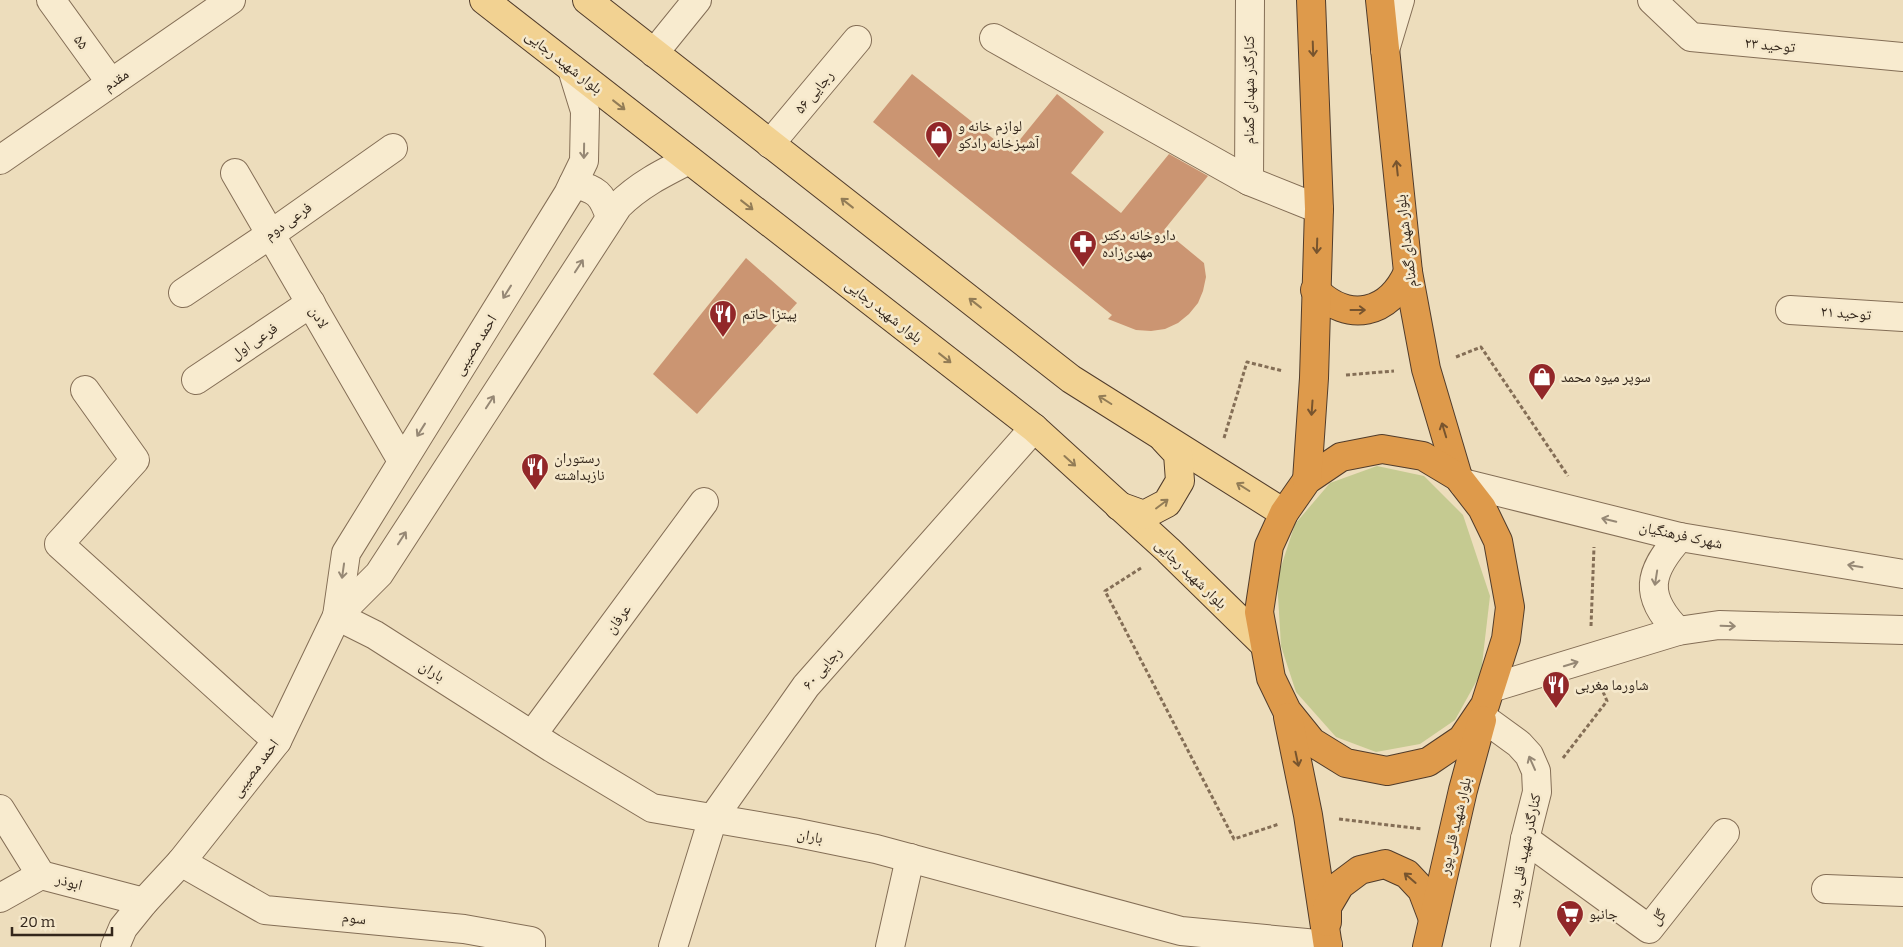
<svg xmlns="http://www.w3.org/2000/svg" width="1903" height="947" font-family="Bitter,'Noto Naskh Arabic',serif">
<rect width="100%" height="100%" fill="#edddbc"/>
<path fill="#c5ca91" d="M1377,466L1424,476L1463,515L1490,596L1481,673L1455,720L1420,744L1376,752L1336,737L1296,692L1281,646L1277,579L1295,524L1330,483Z"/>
<g fill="#cb9572">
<path d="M912,74L1010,152L1057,94L1104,132L1071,173L1121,213L1169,154L1208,176L1164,230L1204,263L1206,277L1203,291L1198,303L1189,314L1178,323L1165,329L1151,331L1136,330L1108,319L1112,315L873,122Z"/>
<path d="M746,258L797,303L697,414L653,374Z"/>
</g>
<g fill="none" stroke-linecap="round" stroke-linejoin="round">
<defs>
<g id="minor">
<path d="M51,0L111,83"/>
<path d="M1652,0L1691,37L1903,57"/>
<path d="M994,38L1249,181L1319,209"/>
<path d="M1385,50L1400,0"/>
<path d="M654,53L697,0"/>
<path d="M770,144L857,40"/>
<path d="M0,160L231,0"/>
<path d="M235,173L402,461"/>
<path d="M1249,181L1250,0"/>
<path d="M573,184C597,189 602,194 610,217"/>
<path d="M183,293L271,234L393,148"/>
<path d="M1790,310L1903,317"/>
<path d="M196,380L311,303"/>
<path d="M85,390L135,460L59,544L277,741"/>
<path d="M1463,483L1680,537L1903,574"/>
<path d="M337,616L375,635L552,748L652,808L793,832L876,849L1181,931L1328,945"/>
<path d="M337,616L379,574L618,206C639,185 663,173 689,160"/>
<path d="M1678,631C1643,596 1648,572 1680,537"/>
<path d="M1491,688L1678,631L1719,625L1903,630"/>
<path d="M1482,717L1519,744L1529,755L1536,771L1537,792L1525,839L1505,947"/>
<path d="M532,735L704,502"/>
<path d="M0,809L41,875L144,902"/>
<path d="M1525,839L1649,929L1725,833"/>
<path d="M181,862L265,910L464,929L531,941V947"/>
<path d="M1826,889L1903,892"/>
<path d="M0,898L41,875"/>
<path d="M115,947L123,928L144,902L181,862L277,741L337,616L346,553L568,194L584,161L585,111L572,69"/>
<path d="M673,947L713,818L806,686L1034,428"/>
<path d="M890,947L910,858"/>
</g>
<g id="major">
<path d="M484,0L1034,428L1168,550L1264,644"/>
<path d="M587,0L1071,379L1284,513"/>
<path d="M1119,506L1144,515L1167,503L1180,481L1178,454L1164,439"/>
</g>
<g id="highway">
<path d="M1380,0L1408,272L1426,369L1458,477"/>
<path d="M1315,290C1349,324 1389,314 1408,272"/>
<path d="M1382,449L1423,456L1458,477L1482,508L1498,541L1510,607L1506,639L1485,705L1462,739L1428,762L1387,771L1346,763L1312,742L1287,711L1271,678L1259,612L1269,546L1284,513L1307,480L1341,457Z"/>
<path d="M1307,480L1314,378L1319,209L1311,0"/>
<path d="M1288,717L1308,815L1328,947"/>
<path d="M1327,922V907L1340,885L1360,870L1385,864L1407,874L1422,890L1433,919"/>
<path d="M1427,947L1463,790L1482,720"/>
</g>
</defs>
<use href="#minor" stroke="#846e56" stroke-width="30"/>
<use href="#major" stroke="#513c2b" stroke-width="30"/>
<use href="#highway" stroke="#513c2b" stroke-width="30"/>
<g stroke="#846e56" stroke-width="3" stroke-dasharray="4 2.5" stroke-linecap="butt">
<path d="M1456,357L1481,347L1568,476"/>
<path d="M1346,375L1394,371"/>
<path d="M1224,438L1247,362L1283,371"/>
<path d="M1141,568L1105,591L1234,839L1279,824"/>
<path d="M1591,626L1594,547"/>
<path d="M1563,758L1607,701L1601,687"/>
<path d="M1339,819L1422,829"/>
</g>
<use href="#minor" stroke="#f8ebcf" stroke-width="28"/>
<use href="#major" stroke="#f2d292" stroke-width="28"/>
<use href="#highway" stroke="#de9a4b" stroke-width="28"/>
</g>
<defs><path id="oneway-shaft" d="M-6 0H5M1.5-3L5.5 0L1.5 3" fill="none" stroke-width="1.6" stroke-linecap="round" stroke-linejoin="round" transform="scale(1.25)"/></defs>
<g stroke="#77542e">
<use href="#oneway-shaft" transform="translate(1313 49) rotate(88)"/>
<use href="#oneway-shaft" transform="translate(1397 168) rotate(-96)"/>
<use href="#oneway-shaft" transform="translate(1317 246) rotate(92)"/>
<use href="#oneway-shaft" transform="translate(1358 310)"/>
<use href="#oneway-shaft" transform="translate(1312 408) rotate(94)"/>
<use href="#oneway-shaft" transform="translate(1444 430) rotate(-107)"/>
<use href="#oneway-shaft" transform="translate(1297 759) rotate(78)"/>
<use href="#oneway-shaft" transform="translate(1410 878) rotate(-139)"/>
</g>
<g stroke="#927c56">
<use href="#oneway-shaft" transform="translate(619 105) rotate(38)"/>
<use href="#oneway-shaft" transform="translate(847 203) rotate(-142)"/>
<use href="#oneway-shaft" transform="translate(747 205) rotate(38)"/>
<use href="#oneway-shaft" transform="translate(975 303) rotate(-142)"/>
<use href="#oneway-shaft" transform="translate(945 358) rotate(38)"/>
<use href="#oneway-shaft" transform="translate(1105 400) rotate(-148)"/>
<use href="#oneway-shaft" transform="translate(1070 461) rotate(42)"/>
<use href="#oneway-shaft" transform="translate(1243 487) rotate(-148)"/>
<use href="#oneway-shaft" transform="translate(1162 504) rotate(-37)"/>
</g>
<g stroke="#968875">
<use href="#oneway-shaft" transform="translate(584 151) rotate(91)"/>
<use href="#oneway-shaft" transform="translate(579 266) rotate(-57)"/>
<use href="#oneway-shaft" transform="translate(507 292) rotate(122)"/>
<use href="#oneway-shaft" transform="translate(490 402) rotate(-57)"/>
<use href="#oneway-shaft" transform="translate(421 430) rotate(122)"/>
<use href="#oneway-shaft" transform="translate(1609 520) rotate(-166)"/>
<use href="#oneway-shaft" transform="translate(402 538) rotate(-57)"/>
<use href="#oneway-shaft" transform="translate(1855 566) rotate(-171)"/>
<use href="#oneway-shaft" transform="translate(343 571) rotate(98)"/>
<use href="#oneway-shaft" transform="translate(1656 578) rotate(99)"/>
<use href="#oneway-shaft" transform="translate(1728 626) rotate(2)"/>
<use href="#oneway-shaft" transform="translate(1571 664) rotate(-17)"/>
<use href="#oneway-shaft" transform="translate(1532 763) rotate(-114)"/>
</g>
<defs>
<symbol id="shop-pin" viewBox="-11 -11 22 30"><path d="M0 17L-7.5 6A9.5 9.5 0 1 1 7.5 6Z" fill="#922729" stroke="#f5e8cb"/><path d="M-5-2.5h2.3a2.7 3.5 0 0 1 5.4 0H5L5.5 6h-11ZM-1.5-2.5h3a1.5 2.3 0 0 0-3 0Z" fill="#fff"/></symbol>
<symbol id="pharmacy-pin" viewBox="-11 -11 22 30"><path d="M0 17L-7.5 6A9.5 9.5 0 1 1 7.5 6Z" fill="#922729" stroke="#f5e8cb"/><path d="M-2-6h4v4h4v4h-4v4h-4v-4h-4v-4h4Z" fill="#fff"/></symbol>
<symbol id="restaurant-pin" viewBox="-11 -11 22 30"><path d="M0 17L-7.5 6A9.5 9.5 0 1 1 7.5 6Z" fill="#922729" stroke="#f5e8cb"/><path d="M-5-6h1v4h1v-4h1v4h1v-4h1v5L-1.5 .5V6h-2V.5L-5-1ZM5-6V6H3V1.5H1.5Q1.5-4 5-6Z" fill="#fff"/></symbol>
<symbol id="supermarket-pin" viewBox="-11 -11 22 30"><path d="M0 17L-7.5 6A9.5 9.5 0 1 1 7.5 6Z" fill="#922729" stroke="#f5e8cb"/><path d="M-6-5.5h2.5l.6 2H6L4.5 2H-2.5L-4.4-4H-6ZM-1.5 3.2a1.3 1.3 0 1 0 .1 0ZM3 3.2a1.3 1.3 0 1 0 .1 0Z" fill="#fff"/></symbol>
</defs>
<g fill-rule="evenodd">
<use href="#shop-pin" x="923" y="119" width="32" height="43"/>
<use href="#pharmacy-pin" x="1067" y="228" width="32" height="43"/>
<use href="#restaurant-pin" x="707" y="298" width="32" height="43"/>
<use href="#shop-pin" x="1526" y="361" width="32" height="43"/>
<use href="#restaurant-pin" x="519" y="451" width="32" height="43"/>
<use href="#restaurant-pin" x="1540" y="669" width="32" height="43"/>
<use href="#supermarket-pin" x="1554" y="898" width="32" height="43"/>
</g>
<g text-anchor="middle" stroke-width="5" stroke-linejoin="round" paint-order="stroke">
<g font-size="15" fill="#33261b" stroke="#f5e8cb">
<text transform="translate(81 42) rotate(54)" y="5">۵۵</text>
<text transform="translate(1770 45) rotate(5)" y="5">توحید ۲۳</text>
<text transform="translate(564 62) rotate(38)" y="5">بلوار شهید رجایی</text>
<text transform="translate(116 80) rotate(-35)" y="5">مقدم</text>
<text transform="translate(1249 90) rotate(-90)" y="5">کنارگذر شهدای گمنام</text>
<text transform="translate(814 92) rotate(-50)" y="5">رجایی ۵۶</text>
<text transform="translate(288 221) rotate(-35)" y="5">فرعی دوم</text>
<text transform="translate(1406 241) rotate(-97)" y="5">بلوار شهدای گمنام</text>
<text transform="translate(884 311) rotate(38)" y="5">بلوار شهید رجایی</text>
<text transform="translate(1846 313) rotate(4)" y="5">توحید ۲۱</text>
<text transform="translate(319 317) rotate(60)" y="5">لادن</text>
<text transform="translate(254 341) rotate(-34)" y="5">فرعی اول</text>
<text transform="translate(475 345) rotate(-58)" y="5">احمد مصیبی</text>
<text transform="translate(1681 535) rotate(12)" y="5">شهرک فرهنگیان</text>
<text transform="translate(1191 574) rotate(44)" y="5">بلوار شهید رجایی</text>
<text transform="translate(618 619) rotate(-54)" y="5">عرفان</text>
<text transform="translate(822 668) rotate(-49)" y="5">رجایی ۶۰</text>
<text transform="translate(432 671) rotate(32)" y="5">باران</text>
<text transform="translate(255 768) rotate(-53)" y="5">احمد مصیبی</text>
<text transform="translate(1455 826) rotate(-77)" y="5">بلوار شهید قلی پور</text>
<text transform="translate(810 836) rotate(11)" y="5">باران</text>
<text transform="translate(1524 850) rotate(-78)" y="5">کنارگذر شهید قلی پور</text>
<text transform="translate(69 882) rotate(15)" y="5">ابوذر</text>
<text transform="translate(1658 917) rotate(-50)" y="5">گل</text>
<text transform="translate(354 918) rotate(6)" y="5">سوم</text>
</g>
<g font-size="15" fill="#33261b" stroke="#f5e8cb" text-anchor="start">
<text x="958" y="131">لوازم خانه و<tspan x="958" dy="17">آشپزخانه رادکو</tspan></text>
<text x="1102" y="240">داروخانه دکتر<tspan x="1102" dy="17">مهدی‌زاده</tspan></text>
<text x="742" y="319">پیتزا حاتم</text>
<text x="1561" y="382">سوپر میوه محمد</text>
<text x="554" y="463">رستوران<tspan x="554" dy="17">نازبداشته</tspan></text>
<text x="1575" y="690">شاورما مغربی</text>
<text x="1589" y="919">جانبو</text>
</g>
</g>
<path d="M12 927v8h100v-8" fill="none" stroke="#33261b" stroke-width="2.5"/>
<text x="20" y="927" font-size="15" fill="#33261b" stroke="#f5e8cb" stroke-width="4" paint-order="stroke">20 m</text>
</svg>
